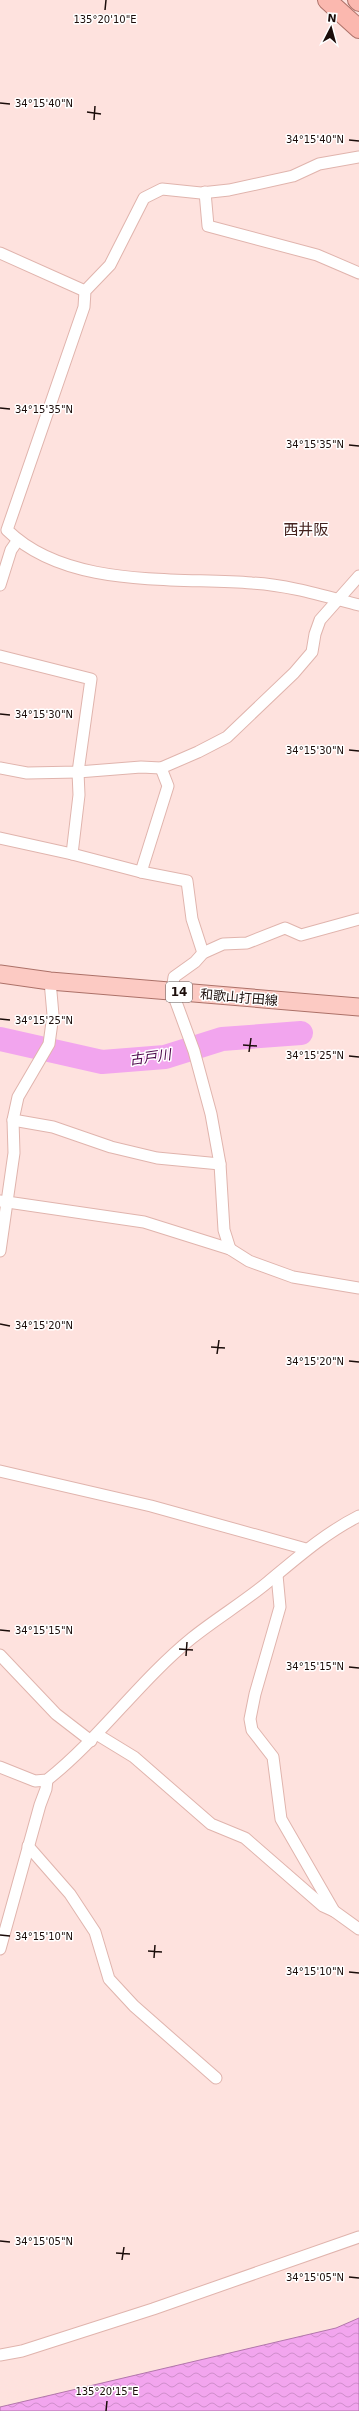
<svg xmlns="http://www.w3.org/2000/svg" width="359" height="2411" font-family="'DejaVu Sans','Noto Sans JP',sans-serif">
<defs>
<pattern id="water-waves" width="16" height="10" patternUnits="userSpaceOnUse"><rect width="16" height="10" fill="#f2a5ee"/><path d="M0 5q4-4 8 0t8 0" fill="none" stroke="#cf8dcb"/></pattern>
</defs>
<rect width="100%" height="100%" fill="#fee2de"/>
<path fill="url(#water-waves)" stroke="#b277aa" d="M359,2318V2411H0V2407L336,2328Z"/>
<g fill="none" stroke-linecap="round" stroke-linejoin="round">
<path stroke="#f2a5ee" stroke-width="24" d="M0,1039L102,1062L165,1057L222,1039L301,1033"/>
<defs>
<g id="minor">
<path d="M359,157L319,164L293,176L229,190L201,193L162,189L144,198L110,265L85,291L84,307L7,530C67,589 174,577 252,583C289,585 324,596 359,605"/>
<path d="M205,192L208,226L317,255L359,273"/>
<path d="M0,253L85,291"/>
<path d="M0,585L11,550L18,540"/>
<path d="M0,656L91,679L78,772L79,795L72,854L141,872"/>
<path d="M0,768L27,773L78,772L141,767L161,768L198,752L227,737L294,673L312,652L315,634L320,620L359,576"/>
<path d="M161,768L168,786L141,872L187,881L192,919L203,953"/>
<path d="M0,838L72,854"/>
<path d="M13,1120L53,1127L111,1147L157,1158L220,1164"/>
<path d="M0,1201L144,1222L230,1249L249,1261L293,1277L359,1288"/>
<path d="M230,1249L224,1230L220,1164L211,1114L194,1051L172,991L174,977L195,962L203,953L223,944L247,943L285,928L301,935L359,919"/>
<path d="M0,1251L14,1153L13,1120L18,1097L49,1044L53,1015L50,981"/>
<path d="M0,1471L151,1506L306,1549"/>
<path d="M277,1575L280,1607L255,1694L250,1719L252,1730L273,1757L281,1819L334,1911L359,1929"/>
<path d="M0,1655L56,1714L91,1741"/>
<path d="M98,1735L134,1757L211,1824L245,1838L323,1906L334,1911"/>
<path d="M0,1767L35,1781L47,1780C100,1738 139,1681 192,1638C217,1618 244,1602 268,1582C297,1558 325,1533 359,1516"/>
<path d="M28,1846L70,1894L95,1932L109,1979L134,2006L216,2078"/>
<path d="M0,1949L40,1805L46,1789L47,1780"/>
<path d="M0,2355L22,2351L153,2309L359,2237"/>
</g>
<path id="primary" d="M0,974L50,981L359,1007"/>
<g id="trunk">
<path d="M327,0L359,29"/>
<path d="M357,0L359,2"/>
</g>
</defs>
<use href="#minor" stroke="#e0b4ad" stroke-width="13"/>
<use href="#primary" stroke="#ac7168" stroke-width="19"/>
<use href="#trunk" stroke="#ac7168" stroke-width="20"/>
<use href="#minor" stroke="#fff" stroke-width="11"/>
<use href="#primary" stroke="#fccac3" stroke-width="17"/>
<use href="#trunk" stroke="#fbb8af" stroke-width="18"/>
</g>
<path fill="none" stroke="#1b0d0a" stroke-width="1.5" d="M105,10L106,0M0,103L10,104M87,112L101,114M94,120L95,106M349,140L359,141M0,408L10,409M349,445L359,446M0,714L10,715M349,750L359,751M0,1019L10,1020M243,1045L257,1046M249,1052L251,1038M349,1056L359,1057M0,1324L10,1326M211,1347L225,1348M217,1354L219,1340M349,1361L359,1362M0,1630L10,1631M179,1649L193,1650M186,1656L187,1642M349,1667L359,1668M0,1935L10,1936M148,1951L162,1952M154,1958L155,1945M349,1972L359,1973M0,2241L10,2242M116,2253L130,2254M122,2260L124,2247M349,2277L359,2278M106,2411L107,2401"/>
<g text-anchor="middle" stroke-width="3" stroke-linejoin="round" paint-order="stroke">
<rect fill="#fff" stroke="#5f5654" stroke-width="1" x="166" y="982" width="26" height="20" rx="3"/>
<g font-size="12" font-weight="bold" fill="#1b0d0a">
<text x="179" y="996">14</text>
</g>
<g font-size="13" fill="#1b0d0a" stroke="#fff">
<text transform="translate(239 997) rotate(5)" y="5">和歌山打田線</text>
</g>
<g font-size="14" font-style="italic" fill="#4c064b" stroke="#fff">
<text transform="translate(150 1057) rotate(-8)" y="5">古戸川</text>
</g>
<g font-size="15" fill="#43211d" stroke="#fff">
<text x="306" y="535">西井阪</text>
</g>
</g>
<g font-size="10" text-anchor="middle" fill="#1b0d0a" stroke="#fff" stroke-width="3" stroke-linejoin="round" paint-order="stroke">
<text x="105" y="23">135°20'10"E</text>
<text x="44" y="107">34°15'40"N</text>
<text x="315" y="143">34°15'40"N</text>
<text x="44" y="413">34°15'35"N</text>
<text x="315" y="448">34°15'35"N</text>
<text x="44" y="718">34°15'30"N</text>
<text x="315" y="754">34°15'30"N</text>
<text x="44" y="1024">34°15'25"N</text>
<text x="315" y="1059">34°15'25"N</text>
<text x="44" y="1329">34°15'20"N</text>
<text x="315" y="1365">34°15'20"N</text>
<text x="44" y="1634">34°15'15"N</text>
<text x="315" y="1670">34°15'15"N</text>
<text x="44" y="1940">34°15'10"N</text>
<text x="315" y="1975">34°15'10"N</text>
<text x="44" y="2245">34°15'05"N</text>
<text x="315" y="2281">34°15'05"N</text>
<text x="107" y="2395">135°20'15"E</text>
</g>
<g transform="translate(331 28) rotate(6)" stroke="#ffffff" stroke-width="3" paint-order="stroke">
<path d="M0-3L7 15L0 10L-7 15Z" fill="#1b0d0a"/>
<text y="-6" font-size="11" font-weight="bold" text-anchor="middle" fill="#1b0d0a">N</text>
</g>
</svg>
